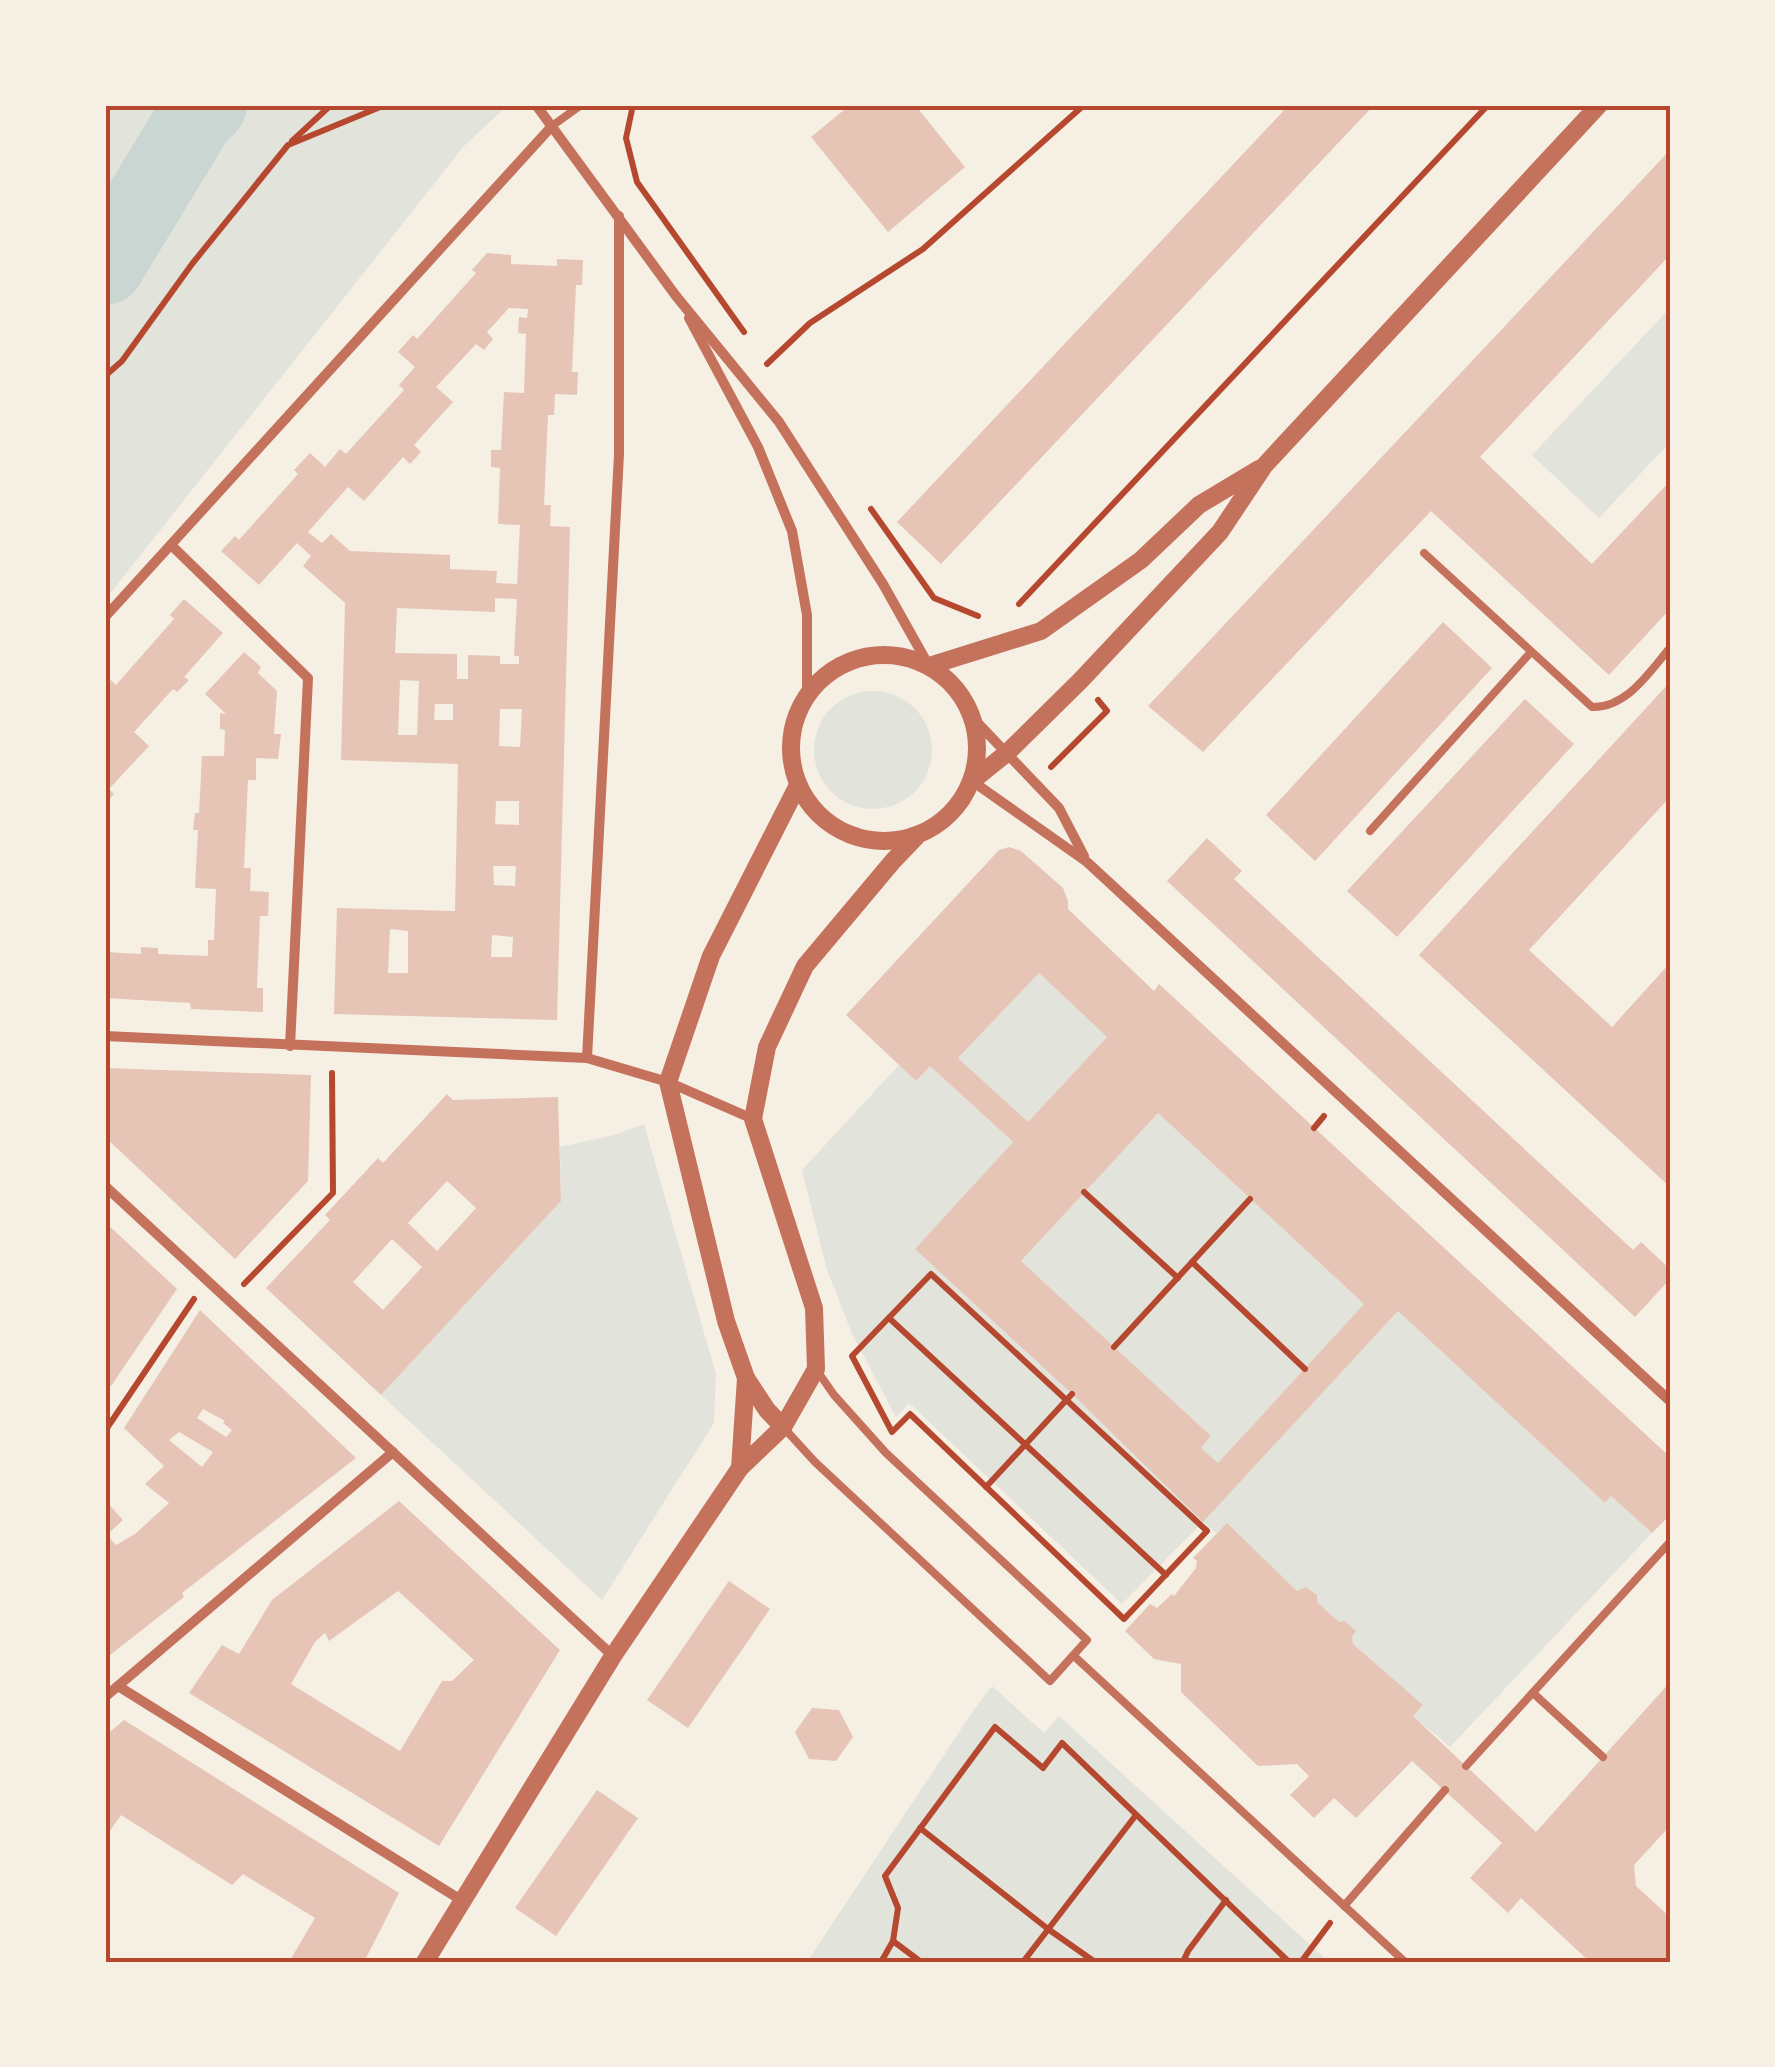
<svg xmlns="http://www.w3.org/2000/svg" width="1775" height="2067" font-family="'Roboto Condensed',sans-serif">
<rect width="100%" height="100%" fill="#f6efe4"/>
<g fill="#e2e4dc">
<path d="M105,105H508L464,146L105,600Z"/>
<path d="M1670,308V442L1599,518L1532,455Z"/>
<circle cx="873" cy="750" r="59"/>
<path d="M1039,973L1107,1037L1028,1122L958,1058Z"/>
<path d="M899,1065L916,1080L930,1066L1013,1142L916,1249L1072,1394L1203,1521L1398,1311L1605,1503L1611,1496L1652,1533L1450,1747L1413,1716L1422,1705L1353,1644L1352,1637L1356,1631L1339,1622L1317,1602V1595L1307,1587L1297,1591L1227,1524L1216,1533L1203,1522L1122,1604L909,1403L896,1417L853,1336L827,1270L802,1170Z"/>
<path d="M1158,1113L1364,1304L1218,1463L1201,1448L1211,1436L1021,1261Z"/>
<path d="M644,1124L716,1374L714,1423L602,1600L381,1395L561,1201L560,1147L614,1135Z"/>
<path d="M992,1686L1044,1733L1059,1716L1329,1962H807L975,1708Z"/>
</g>
<g fill="none" stroke-linecap="round" stroke-linejoin="round">
<path stroke="#c9d6d2" stroke-width="78" d="M105,266L195,118L208,105"/>
</g>
<g fill="#e6c5b7" fill-rule="evenodd">
<path d="M850,105H915L965,167L888,232L811,137Z"/>
<path d="M1289,105H1374L941,564L897,522Z"/>
<path d="M1670,150V255L1480,457L1592,564L1670,481V609L1609,675L1431,511L1203,752L1148,706Z"/>
<path d="M487,253L511,255V264L557,266V259L583,260L582,285H576L572,372H578L577,395L555,394L554,415H548L544,505H551L550,526L570,527L557,1020L334,1014L337,908L455,911L458,764L341,760L345,603L303,566L311,556L297,543L259,585L221,551L235,536L239,540L298,474L294,470L310,453L325,467L340,449L346,454L404,390L399,385L415,367L398,352L413,335L417,339L476,273L472,270ZM509,308L528,309L527,318L519,317L518,333L526,334L524,393L504,392L501,450H491V467L500,468L498,524L520,525L517,584L496,583L497,571L450,569V555L350,551L331,534L322,543L308,532L348,487L364,501L403,457L410,464L421,452L414,445L453,402L436,387L476,344L484,350L493,339L487,332ZM495,598L517,599L514,656H519V664H500V656L468,655V679H457V654L395,653L397,608L495,612ZM400,680L419,681L417,735H398ZM435,704H453V720H434ZM500,709H522L520,747L499,746ZM496,801H519V825L495,824ZM493,866H516L515,886L494,885ZM390,929L408,931V973H388ZM492,935L513,937L512,957H491Z"/>
<path d="M184,599L223,633L184,677L189,680L177,692L173,689L134,732L149,746L109,789L114,794L105,804V715L110,710L105,705V686L111,680L116,685L138,660L174,619L170,615Z"/>
<path d="M1443,622L1492,668L1315,861L1266,815Z"/>
<path d="M244,652L261,667L258,673L277,691L274,734H281L278,759L256,758V780H248L244,868H251L250,891L269,892L268,916H260L257,988H263V1012L191,1009L190,1003L105,998V952L141,954V947L158,948V954L208,956V940H214L216,889L195,888L198,830H193L195,813H199L202,756H224L225,730L220,729V713L226,714L205,694Z"/>
<path d="M1670,682V797L1529,950L1612,1027L1670,963V1187L1419,955Z"/>
<path d="M1525,699L1574,744L1397,937L1347,891Z"/>
<path d="M1207,838L1242,871L1234,879L1633,1250L1641,1242L1670,1269V1279L1635,1317L1167,881Z"/>
<path d="M1009,847L1021,851L1063,888L1068,901V909L1154,991L1159,984L1670,1457V1515L1652,1533L1611,1496L1605,1503L1398,1311L1203,1522L1072,1394L915,1249L1013,1142L930,1066L916,1081L846,1015L999,850ZM1039,973L1107,1037L1028,1122L958,1058ZM1158,1113L1364,1304L1218,1463L1201,1448L1211,1436L1021,1261Z"/>
<path d="M105,1068L311,1075L308,1181L235,1259L105,1137Z"/>
<path d="M447,1094L453,1100L558,1097L561,1201L381,1395L266,1288L330,1220L325,1215L378,1158L383,1163ZM447,1181L476,1208L437,1251L408,1223ZM392,1239L422,1267L383,1310L353,1282Z"/>
<path d="M105,1222L177,1289L111,1386L105,1381Z"/>
<path d="M200,1310L356,1458L182,1593L184,1597L105,1659V1500L123,1520L107,1535L116,1545L135,1534L169,1503L145,1484L164,1466L124,1428ZM203,1409L225,1421L223,1423L232,1430L226,1437L197,1418ZM179,1432L213,1452L202,1467L169,1440Z"/>
<path d="M399,1501L560,1650L439,1846L189,1693L222,1645L239,1654L272,1600ZM398,1591L474,1660L452,1681H442L400,1751L291,1684L315,1642L325,1633L329,1641Z"/>
<path d="M1227,1523L1297,1591L1306,1587L1317,1595V1602L1339,1622L1345,1621L1356,1631L1352,1637L1353,1644L1423,1705L1413,1716L1536,1832L1670,1682V1826L1634,1865L1636,1886L1670,1917V1962H1590L1521,1898L1508,1913L1470,1878L1502,1843L1412,1761L1356,1818L1334,1798L1314,1818L1290,1795L1309,1776L1297,1764L1258,1766L1181,1692V1664L1154,1659L1125,1631L1150,1604L1157,1608L1172,1594L1174,1596L1196,1568L1197,1561L1193,1558Z"/>
<path d="M729,1581L770,1609L688,1728L647,1700Z"/>
<path d="M812,1708L839,1710L853,1737L836,1761L809,1759L795,1732Z"/>
<path d="M124,1720L399,1893L364,1962H289L315,1918L243,1874L232,1885L121,1815L105,1838V1736Z"/>
<path d="M597,1790L638,1818L556,1936L515,1908Z"/>
</g>
<g fill="none" stroke-linecap="round" stroke-linejoin="round">
<g stroke="#b5482f" stroke-width="6">
<path d="M633,105L626,138L637,182L744,332"/>
<path d="M292,141L331,105"/>
<path d="M767,364L810,323L923,249L1084,105"/>
<path d="M105,376L122,361L192,264L288,145L385,105"/>
<path d="M871,509L934,598L978,616"/>
<path d="M1019,604L1488,105"/>
<path d="M1051,767L1107,711L1098,700"/>
<path d="M1314,1128L1324,1116"/>
<path d="M1084,1192L1178,1278"/>
<path d="M1192,1262L1305,1369"/>
<path d="M931,1274L1207,1531L1124,1619L910,1414L892,1432L852,1356Z"/>
<path d="M244,1284L333,1193L332,1073"/>
<path d="M889,1318L1166,1575"/>
<path d="M1114,1347L1250,1199"/>
<path d="M105,1431L194,1299"/>
<path d="M986,1487L1072,1394"/>
<path d="M920,1828L1048,1929L1095,1962"/>
<path d="M893,1941L921,1962"/>
<path d="M881,1962L893,1941L898,1908L885,1876L995,1727L1043,1768L1062,1743L1289,1962"/>
<path d="M1023,1962L1136,1815"/>
<path d="M1183,1962L1188,1951L1226,1900"/>
<path d="M1301,1962L1330,1923"/>
</g>
<g stroke="#c5725c" stroke-width="8">
<path d="M552,126L581,105"/>
<path d="M1424,553L1592,707C1627,708 1649,672 1670,648"/>
<path d="M1370,831L1531,652"/>
<path d="M783,1427L815,1462L1050,1681L1087,1640L886,1453L834,1395L818,1372"/>
<path d="M1074,1656L1405,1962"/>
<path d="M1533,1693L1603,1757"/>
<path d="M1466,1766L1670,1542"/>
<path d="M1344,1906L1445,1790"/>
</g>
<g stroke="#c5725c" stroke-width="10">
<path d="M536,105L676,296L779,422L883,584L929,666"/>
<path d="M689,318L758,447L792,531L807,615V695"/>
<path d="M171,545L308,678L290,1046"/>
<path d="M105,617L552,126"/>
<path d="M972,717L1059,808L1084,856"/>
<path d="M972,781L1087,862L1670,1401"/>
<path d="M105,1036L587,1058L668,1082L753,1119"/>
<path d="M587,1058L619,454V216"/>
<path d="M105,1186L613,1656"/>
<path d="M118,1686L461,1900"/>
<path d="M105,1697L393,1452"/>
</g>
<g stroke="#c5725c" stroke-width="18">
<circle cx="884" cy="748" r="93"/>
<path d="M929,666L1041,631L1141,560L1199,505L1259,469"/>
<path d="M972,781L1008,752L1081,680L1220,532L1264,466L1599,105"/>
<path d="M746,1378L767,1410L783,1427"/>
<path d="M740,1468L746,1378L726,1321L668,1082L711,956L798,785"/>
<path d="M425,1962L613,1656L740,1468L783,1427L816,1369L814,1308L753,1119L767,1047L805,966L893,861L916,837"/>
</g>
</g>
<rect width="1775" height="2067" fill="none" stroke="#f6efe4" stroke-width="215"/>
<rect x="108" y="108" width="1560" height="1852" fill="none" stroke="#b5482f" stroke-width="4"/>
</svg>
